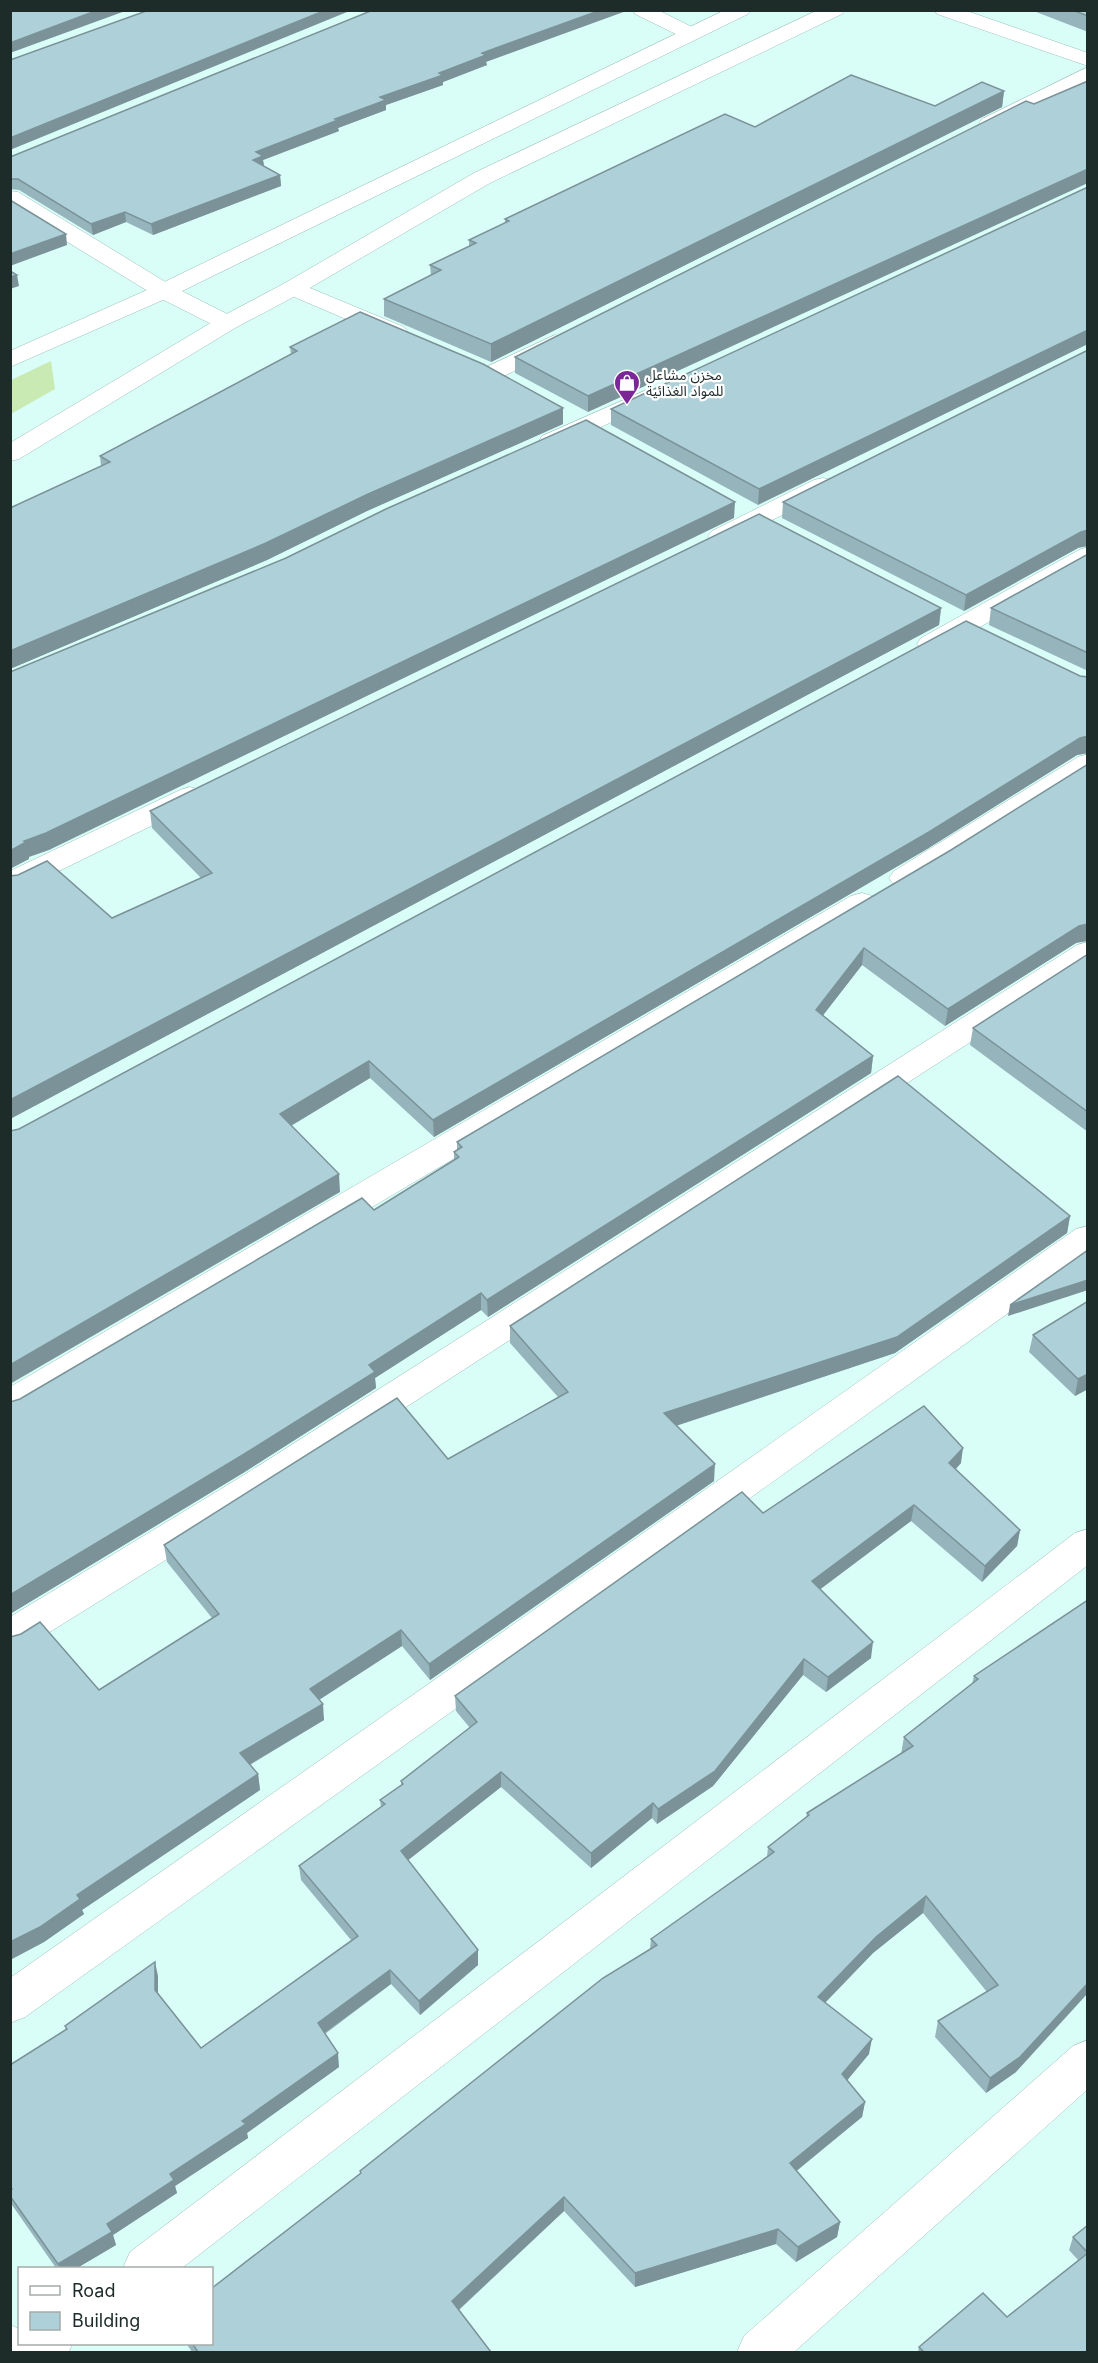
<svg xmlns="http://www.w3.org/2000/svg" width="1098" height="2363" font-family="Inter,'Noto Sans Arabic',sans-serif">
<rect width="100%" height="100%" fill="#d9fef8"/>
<path fill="#c9eab3" d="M51,361L55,389L11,414V380Z"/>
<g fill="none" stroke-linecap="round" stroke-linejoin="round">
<defs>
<g id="street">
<path d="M633,10H658L698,30L701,34L698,38H684L635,14Z"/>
<path d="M935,10H964L1088,53V66L937,14Z"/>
<path d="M1088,67V81L996,127L989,129L982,127L979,123L982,119Z"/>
<path d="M10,191L18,192L172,286L235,318L239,323L235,328L227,330L219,328L156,296L10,207Z"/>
<path d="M293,281L404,327L408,332L404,337L396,339L388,337L285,293L282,288L285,283Z"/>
<path d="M555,335L563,337L567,342L563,347L500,378L492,380L484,378L480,373L484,368Z"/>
<path d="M651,388L659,390L663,395L659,400L560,446L551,448L542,446L539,441L542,436Z"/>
<path d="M823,478L832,480L835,485L832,490L730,541L721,544L712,541L708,536L712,531L814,480Z"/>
<path d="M1088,547V566L939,650L930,652L921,650L917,644L921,638L1079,550Z"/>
<path d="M1088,754V776L914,885L904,887L894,885L889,878L894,871L1078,757Z"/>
<path d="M190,787L200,790L204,796L200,802L20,890L10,892V871L180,790Z"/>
<path d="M862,893L873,896L877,903L873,910L23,1414L10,1418V1387L851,896Z"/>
<path d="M1088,942V966L270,1495L24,1648L10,1653V1617L244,1475L1077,945Z"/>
<path d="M1088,1226V1256L25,2017L10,2023V1978L1076,1229Z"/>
<path d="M1088,1529V1565L182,2268H123L130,2252L1075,1533Z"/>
<path d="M1088,2040V2089L794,2352H737L744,2336L1073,2046Z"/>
<path d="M10,2325L20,2329V2344H72L69,2352H10Z"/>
</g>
<g id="secondary">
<path d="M725,10H750L748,14L172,296L10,367V351L156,286Z"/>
<path d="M818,10H844L842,14L490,183L301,293L235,328L19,459L10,461V443L219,318L285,283L474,173Z"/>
</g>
</defs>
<use href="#street" stroke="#9cbfba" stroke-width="1"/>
<use href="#secondary" stroke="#9cbfba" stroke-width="1"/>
<use href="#street" fill="#fff" fill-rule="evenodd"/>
<use href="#secondary" fill="#fff" fill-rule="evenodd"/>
</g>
<g fill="#96b4bb">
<path d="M1031,10H1088V32Z"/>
<path d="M486,62L487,65L443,82V85L386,105V110L338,128L339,131L263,160L264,166L280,175L281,186L153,235L126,222L93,235L19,190L10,189V157Z"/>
<path d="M1004,91L1002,107L491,362L384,316V299L431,275L430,265L469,246V240L505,223V219L755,127L935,106Z"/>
<path d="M1034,104L588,412L515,373V357Z"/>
<path d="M1088,187L758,505L611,425V409Z"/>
<path d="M290,347L563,424L367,511L267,560L10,669V508L101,466L100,456L291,354Z"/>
<path d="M783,502L1078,548L964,611L782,518Z"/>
<path d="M1088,554V671L989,625L991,608Z"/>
<path d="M941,608L939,625L10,1119V876L112,918L201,878L152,828L150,811Z"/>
<path d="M1080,676L1088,677V753L1077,755L927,849L434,1137L370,1078L291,1126L340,1192L19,1129Z"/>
<path d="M951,850L1076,943L945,1026L862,965L823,1015L873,1056L871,1073L488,1317L481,1310L375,1378L376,1388L243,1473L10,1614V1402L20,1399L374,1210L454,1160V1152L457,1150V1142Z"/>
<path d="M1088,954V1132L970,1045L973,1028Z"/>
<path d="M1070,1216L1067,1233L895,1353L676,1426L714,1481L430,1680L402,1646L319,1700L324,1720L250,1765L258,1774L260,1790L82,1910L84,1914L44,1942L10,1960V1637L99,1690L212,1618L167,1562L164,1545L448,1459L558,1397L510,1343V1326Z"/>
<path d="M1088,1301V1389L1075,1396L1029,1352L1033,1335Z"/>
<path d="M961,1463L956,1469L1020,1530L1017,1546L982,1582L911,1521L820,1589L871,1658L826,1692L803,1675L713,1786L657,1824L652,1818L591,1868L501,1787L408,1860L478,1965L420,2015L391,1984L325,2034L339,2067L247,2133L248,2138L175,2186L177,2193L113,2235L116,2245L77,2268H56L12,2205L10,2201V2065L66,2029L65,2026L158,1976V1993L201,2048L351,1940L301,1880L299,1866L381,1807L380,1800L401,1785V1781L470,1728L456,1711L455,1696L763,1513Z"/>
<path d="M1088,1600L1016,2072L986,2093L935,2037L938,2021L987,1992L923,1913L873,1953L825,2003L869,2054L847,2080L865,2102L862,2117L796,2170L840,2222L837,2237L796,2262L776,2244L635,2287L564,2211L459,2310L491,2352H192L186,2343H212L360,2174V2171L650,1949L651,1939L767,1857L768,1847L806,1818L807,1813L901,1754L904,1737L972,1684L974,1676Z"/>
<path d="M1088,2225V2352H918L919,2347L1007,2317L1078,2260L1069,2250L1073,2237Z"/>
</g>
<g fill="#7a9298">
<path d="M98,10H128L10,53V43Z"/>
<path d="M326,10H352L10,150V138Z"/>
<path d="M601,10H629L486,62L487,65L443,82V85L386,105V110L338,128L339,131L263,160L264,166L253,160L256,152L380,97L439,73L482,53Z"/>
<path d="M1004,91L1002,107L491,362V344Z"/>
<path d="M1088,169V183L588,412V396Z"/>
<path d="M280,175L281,186L153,235L151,224Z"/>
<path d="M125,212L126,222L93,235L91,224Z"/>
<path d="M66,234L67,245L10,266V254Z"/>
<path d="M17,275L19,286L10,289V277Z"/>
<path d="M1088,330V344L758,505L759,489Z"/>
<path d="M563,408V424L367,511L267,560L10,669V651Z"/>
<path d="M735,502L734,518L49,850L29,857V859L10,869V851L24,841Z"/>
<path d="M1088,530V546L1078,548L964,611L966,595L1081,532Z"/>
<path d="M941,608L939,625L10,1119V1100Z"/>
<path d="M1088,736V753L1077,755L927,849L434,1137L433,1120L1080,738Z"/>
<path d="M1088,924V941L1076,943L945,1026L948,1009L1079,926Z"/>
<path d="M864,948L862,965L814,1027L816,1010Z"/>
<path d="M873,1056L871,1073L488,1317L487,1300Z"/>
<path d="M369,1061L370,1078L282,1131L280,1114Z"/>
<path d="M339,1174L340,1192L10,1384V1365Z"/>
<path d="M1070,1216L1067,1233L895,1353L663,1430L664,1413Z"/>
<path d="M1088,1280V1290L1008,1316L1010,1305Z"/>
<path d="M481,1293V1310L375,1378L376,1388L243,1473L10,1614V1595Z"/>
<path d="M1088,1374V1389L1075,1396L1078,1379Z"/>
<path d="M963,1448L961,1463L947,1478L949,1463Z"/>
<path d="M715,1464L714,1481L430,1680L429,1664Z"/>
<path d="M914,1505L911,1521L810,1597L812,1581Z"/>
<path d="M1020,1530L1017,1546L982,1582L985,1566Z"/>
<path d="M401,1630L402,1646L311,1705L310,1689Z"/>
<path d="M873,1642L871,1658L826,1692L828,1677Z"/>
<path d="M804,1659L803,1675L713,1786L657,1824L658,1809Z"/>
<path d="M323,1704L324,1720L242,1769L240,1753Z"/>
<path d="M501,1772V1787L402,1865L401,1851Z"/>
<path d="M258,1774L260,1790L82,1910L84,1914L44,1942L10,1960V1942L77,1895Z"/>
<path d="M653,1803L652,1818L591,1868V1853Z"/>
<path d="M926,1896L923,1913L873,1953L815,2013L818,1997L876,1937Z"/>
<path d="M478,1950V1965L420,2015L419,2001Z"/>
<path d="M155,1962L158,1976V2004L155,1990Z"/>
<path d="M390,1970L391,1984L319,2037L318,2023Z"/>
<path d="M1088,1983V1993L1016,2072L986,2093L990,2078Z"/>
<path d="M872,2039L869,2054L840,2089L842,2074Z"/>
<path d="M338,2053L339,2067L247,2133L248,2138L175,2186L177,2193L113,2235L116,2245L77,2268H60L58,2264L107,2224L170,2174L242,2121Z"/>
<path d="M865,2102L862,2117L788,2178L790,2163Z"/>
<path d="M564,2197V2211L453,2315L452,2301Z"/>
<path d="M840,2222L837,2237L796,2262L798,2247Z"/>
<path d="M778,2229L776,2244L635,2287V2273Z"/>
</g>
<g fill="#aed1d9" stroke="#7a9298" stroke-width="1.5">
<path d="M10,10H98L10,43Z"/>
<path d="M149,10H326L10,138V60Z"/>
<path d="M373,10H601L482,53L486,55L439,73L443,75L380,97L386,100L335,119L338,120L256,152L263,156L253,160L280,175L151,224L125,212L91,224L18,179H10V157Z"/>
<path d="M1072,10H1088V16Z"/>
<path d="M851,75L935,106L982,82L1004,91L491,344L384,299L441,270L430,265L476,243L469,240L509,221L505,219L725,114L755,127Z"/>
<path d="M1088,81V169L588,396L515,357L1026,101L1034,104Z"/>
<path d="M1088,187V330L759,489L611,409Z"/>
<path d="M10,200L66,234L10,254Z"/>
<path d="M10,271L17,275L10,277Z"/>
<path d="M360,312L483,364L563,408L366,495L266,543L10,651V508L110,462L100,456L297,351L290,347Z"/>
<path d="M1088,350V530L1081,532L966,595L783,502Z"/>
<path d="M586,420L735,502L46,833L24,841L26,842L10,851V672L286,558L386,509Z"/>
<path d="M759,514L941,608L10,1100V876L18,875L47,861L112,918L212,873L150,811Z"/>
<path d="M1088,554V653L991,608Z"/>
<path d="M966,621L1080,676L1088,677V736L1080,738L929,832L433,1120L369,1061L280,1114L339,1174L10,1365V1131L19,1129Z"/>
<path d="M1088,764V924L1079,926L948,1009L864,948L816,1010L873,1056L487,1300L481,1293L369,1365L375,1372L241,1456L10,1595V1402L20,1399L362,1198L374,1210L459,1157L454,1152L462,1147L457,1142L951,850Z"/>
<path d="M1088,954V1112L973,1028Z"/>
<path d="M898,1076L1070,1216L897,1337L664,1413L715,1464L429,1664L401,1630L310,1689L323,1704L240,1753L258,1774L77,1895L80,1899L40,1927L10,1942V1637L21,1634L40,1622L99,1690L219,1614L164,1545L397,1398L448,1459L568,1392L510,1326Z"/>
<path d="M1088,1250V1280L1010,1305Z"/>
<path d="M1088,1301V1374L1078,1379L1033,1335Z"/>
<path d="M924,1406L963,1448L949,1463L1020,1530L985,1566L914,1505L812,1581L873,1642L828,1677L804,1659L715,1771L658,1809L653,1803L591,1853L501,1772L401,1851L478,1950L419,2001L390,1970L318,2023L338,2053L242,2121L246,2124L170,2174L174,2180L107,2224L112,2232L58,2264L10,2196V2190L12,2189L10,2187V2065L67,2029L65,2026L155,1962V1990L201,2048L358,1936L299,1866L385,1804L380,1800L403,1784L401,1781L477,1722L455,1696L742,1492L763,1513Z"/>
<path d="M1088,1600V1983L1020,2057L990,2078L938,2021L998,1985L926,1896L876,1937L818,1997L872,2039L842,2074L865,2102L790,2163L840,2222L798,2247L778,2229L635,2273L564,2197L452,2301L491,2352H198L192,2343H212V2288L361,2173L360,2171L603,1978L657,1945L651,1939L774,1852L768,1847L809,1815L807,1813L913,1746L904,1737L978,1679L974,1676Z"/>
<path d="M1088,2225V2253L1073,2237Z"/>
<path d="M1088,2253V2352H924L919,2347L983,2293L1007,2317Z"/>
</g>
<defs>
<symbol id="shop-pin" viewBox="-11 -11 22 30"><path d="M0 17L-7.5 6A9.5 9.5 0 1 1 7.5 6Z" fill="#7c2797" stroke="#fff"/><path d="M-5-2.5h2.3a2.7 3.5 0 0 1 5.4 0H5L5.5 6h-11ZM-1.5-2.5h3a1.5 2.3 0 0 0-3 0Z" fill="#fff"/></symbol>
</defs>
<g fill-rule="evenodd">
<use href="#shop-pin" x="612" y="368" width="30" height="40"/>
</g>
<g text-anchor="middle" stroke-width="4.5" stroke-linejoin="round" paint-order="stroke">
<g font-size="14" fill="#1d2b29" stroke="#fff" text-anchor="start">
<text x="646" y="380">مخزن مشاعل<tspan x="646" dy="16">للمواد الغذائية</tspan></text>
</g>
</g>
<rect width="1098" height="2363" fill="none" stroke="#1d2b29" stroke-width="24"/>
<rect x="18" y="2267" width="195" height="78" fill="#ffffff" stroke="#a5aaa9" stroke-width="1.5"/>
<rect x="30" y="2286" width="30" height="9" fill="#ffffff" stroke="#a5aaa9" stroke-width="1.5"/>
<text x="72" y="2297" font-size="18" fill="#1d2b29">Road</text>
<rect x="30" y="2312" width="30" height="18" fill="#aed1d9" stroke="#a5aaa9" stroke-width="1.5"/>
<text x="72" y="2327" font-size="18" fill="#1d2b29">Building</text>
</svg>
